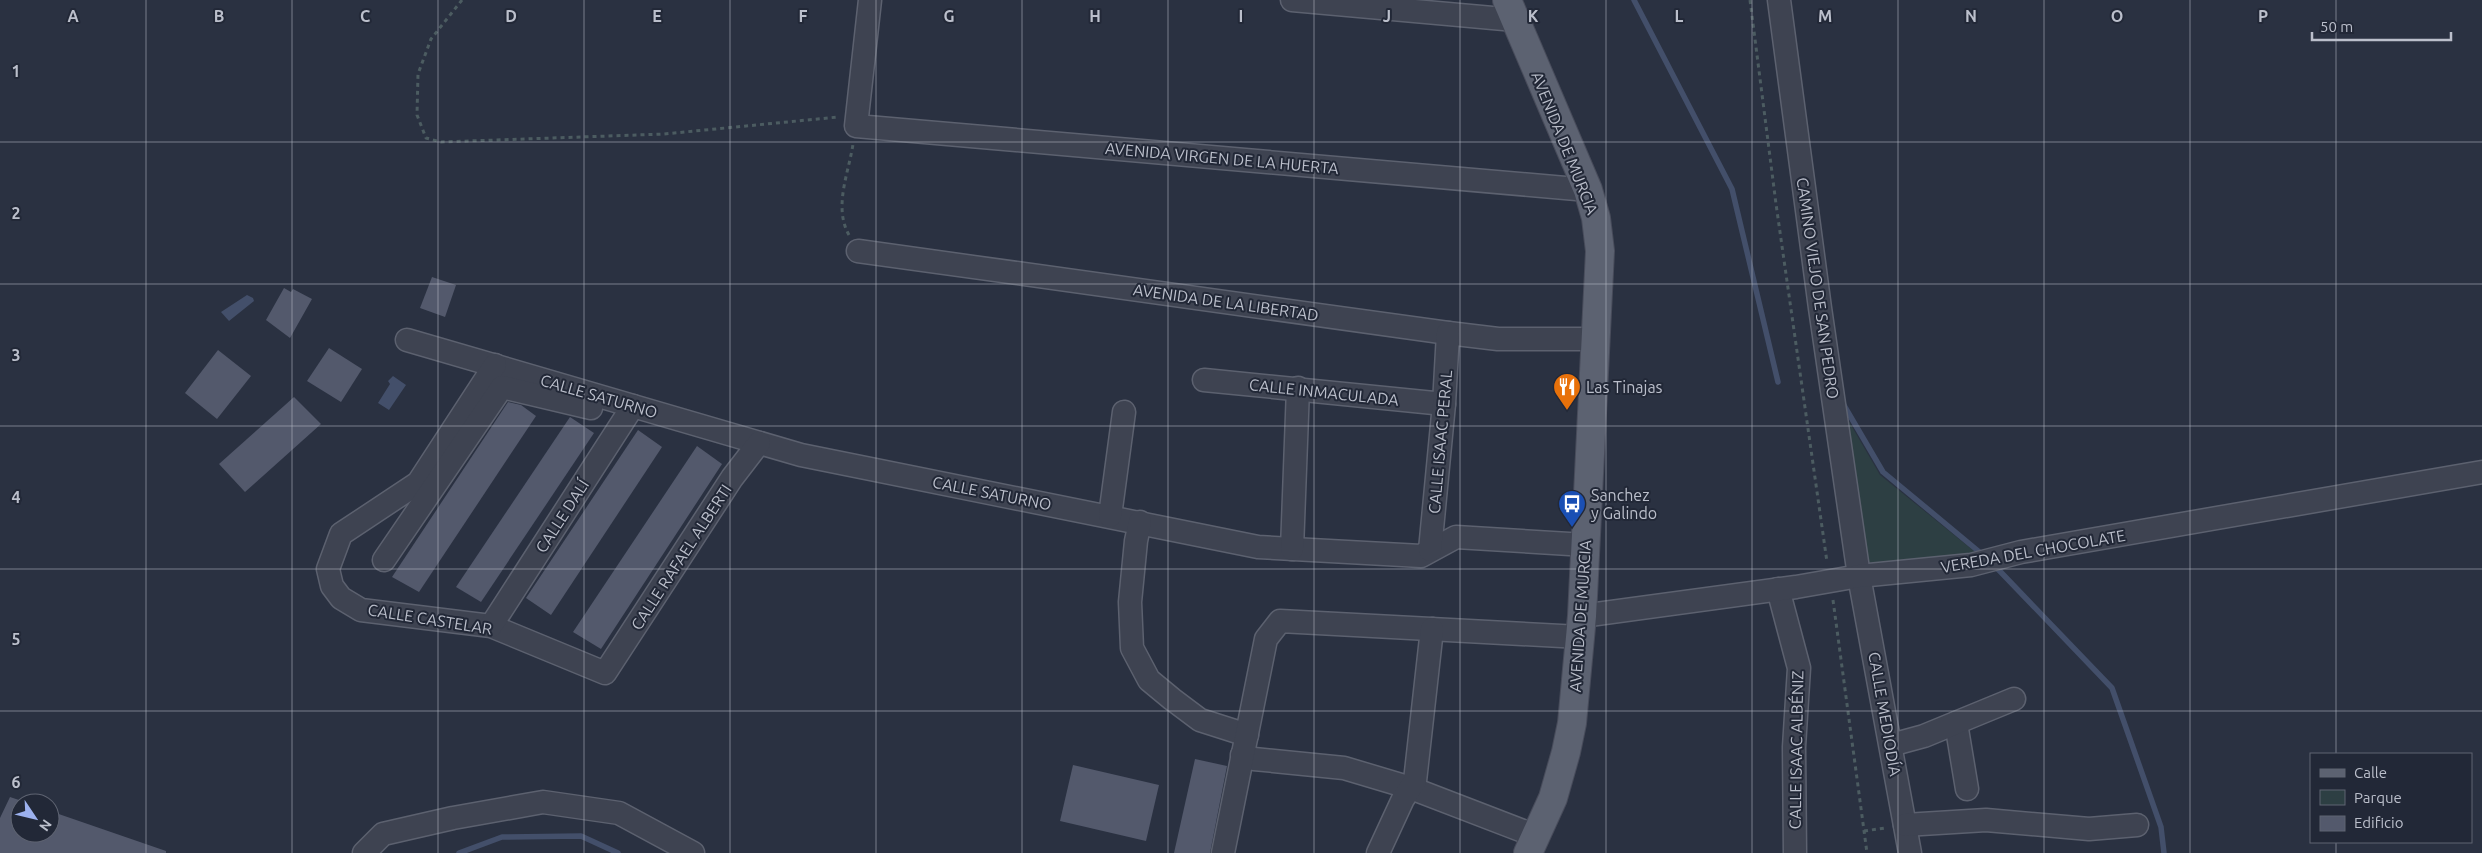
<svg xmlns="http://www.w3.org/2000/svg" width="2482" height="853" font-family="Ubuntu,sans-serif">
<rect width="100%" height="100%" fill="#2a3141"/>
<path fill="#2d3f43" d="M1837,401L1880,475L1980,556L1860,563Z"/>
<g fill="#434f6a">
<path d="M247,295L253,298L254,301L229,321L221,312Z"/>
<path d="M393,376L406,385L389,410L378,403L390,384L388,381Z"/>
</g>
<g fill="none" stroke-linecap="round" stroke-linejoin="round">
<g stroke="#434f6a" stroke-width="5.5">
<path d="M1634,0L1732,189L1778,382"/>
<path d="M1842,402L1883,472L1983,555"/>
<path d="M1994,565L2112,688L2161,827L2164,853"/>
<path d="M459,853L502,837L581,836L618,853"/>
</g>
</g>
<g fill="#53596c">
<path d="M432,277L456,285L445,317L420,308Z"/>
<path d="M284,288L291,292L293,289L312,299L290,338L266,320Z"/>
<path d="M329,348L362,369L341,402L307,381Z"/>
<path d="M218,350L251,376L217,419L185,393Z"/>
<path d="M294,397L321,424L245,492L219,464Z"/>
<path d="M508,402L521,405L536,416L419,592L392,577Z"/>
<path d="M570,417L594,433L481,602L456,587Z"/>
<path d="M638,430L662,447L551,615L526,598Z"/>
<path d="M697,446L722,464L601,649L573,632Z"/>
<path d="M1195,759L1227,766L1210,853H1174Z"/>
<path d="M1073,765L1159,785L1146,841L1060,821Z"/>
<path d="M10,797L28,803H20V833H50V811L166,851V853H0V818Z"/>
</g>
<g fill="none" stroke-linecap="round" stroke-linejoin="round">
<defs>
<g id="minor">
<path d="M870,0L856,126L1588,190"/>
<path d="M1292,0L1515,20"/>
<path d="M1779,0L1820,308L1859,576L1910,853"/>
<path d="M858,251L1448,333L1498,339H1596"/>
<path d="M407,340L801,455L1258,547L1421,556L1456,537L1586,545"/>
<path d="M495,365L418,483L341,534L328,569L332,586L341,598L361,610L491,626L605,673L732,478L759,443"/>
<path d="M1204,380L1444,404"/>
<path d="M1110,516L1124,412"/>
<path d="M1140,522L1136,541L1130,602L1132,648L1149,680L1172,699L1200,720L1247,735"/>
<path d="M1292,549L1298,388"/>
<path d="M1430,550L1444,404L1448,333"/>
<path d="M384,560L502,387L591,408"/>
<path d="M1778,589L1799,668L1794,747L1795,853"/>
<path d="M1582,616L1796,587L1859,576L1971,565L2021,552L2482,472"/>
<path d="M491,626L633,406"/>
<path d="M1956,723L1967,789"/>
<path d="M1891,745L1924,736L2014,699"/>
<path d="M1242,755L1254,759L1344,768L1411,788L1536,836"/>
<path d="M1905,825L1986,820L2089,829L2137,825"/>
<path d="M364,853L383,834L453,818L543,802L619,813L693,853"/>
<path d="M1223,853L1266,639L1280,621L1580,637"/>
<path d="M1378,853L1403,799L1415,781L1432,629"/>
</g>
<path id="primary" d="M1507,0L1588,190L1596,218L1600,251L1582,616L1572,723L1566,752L1553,798L1528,853"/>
</defs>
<use href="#minor" stroke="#5c616f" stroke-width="25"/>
<use href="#primary" stroke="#484c5b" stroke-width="30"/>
<g stroke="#4c5c61" stroke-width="3" stroke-dasharray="4 4" stroke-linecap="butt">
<path d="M462,0L431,39L418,74L417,115L426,138L441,142L664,134L838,117"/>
<path d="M1750,0L1776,204L1827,562"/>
<path d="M849,235C833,207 849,172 853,144"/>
<path d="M1833,600L1867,853"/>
<path d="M1864,831L1885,828"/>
</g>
<use href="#minor" stroke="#3e4351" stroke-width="22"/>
<use href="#primary" stroke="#5c6271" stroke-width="28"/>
</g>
<path fill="none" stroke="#bbbfcb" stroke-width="1" stroke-opacity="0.55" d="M146,0V853M292,0V853M438,0V853M584,0V853M730,0V853M876,0V853M1022,0V853M1168,0V853M1314,0V853M1460,0V853M1606,0V853M1752,0V853M1898,0V853M2044,0V853M2190,0V853M2336,0V754M0,142H2482M0,284H2482M0,426H2482M0,569H2482M0,711H2482M2336,842V853"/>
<defs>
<symbol id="restaurant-pin" viewBox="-11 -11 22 30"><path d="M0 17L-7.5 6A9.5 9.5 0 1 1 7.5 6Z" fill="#e8710a" stroke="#222837"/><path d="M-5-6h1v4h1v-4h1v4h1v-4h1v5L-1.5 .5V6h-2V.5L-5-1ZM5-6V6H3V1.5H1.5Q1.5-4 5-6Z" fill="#fff"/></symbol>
<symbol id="bus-pin" viewBox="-11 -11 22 30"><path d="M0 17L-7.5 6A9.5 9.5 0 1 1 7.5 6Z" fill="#1a4fb4" stroke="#222837"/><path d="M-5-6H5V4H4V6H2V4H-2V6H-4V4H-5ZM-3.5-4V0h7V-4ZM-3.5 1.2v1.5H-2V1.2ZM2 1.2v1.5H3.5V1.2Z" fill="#fff"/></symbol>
</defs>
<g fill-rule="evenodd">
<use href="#restaurant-pin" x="1551" y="371" width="32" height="43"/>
<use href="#bus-pin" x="1556" y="488" width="32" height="43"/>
</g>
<g text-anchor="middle" stroke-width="4" stroke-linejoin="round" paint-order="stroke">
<g font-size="16" fill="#bbbfcb" stroke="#222837">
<text transform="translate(1565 143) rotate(68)" y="6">AVENIDA DE MURCIA</text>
<text transform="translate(1222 158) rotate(5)" y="6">AVENIDA VIRGEN DE LA HUERTA</text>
<text transform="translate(1818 288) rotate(82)" y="6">CAMINO VIEJO DE SAN PEDRO</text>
<text transform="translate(1226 302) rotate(8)" y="6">AVENIDA DE LA LIBERTAD</text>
<text transform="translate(1324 392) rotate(6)" y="6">CALLE INMACULADA</text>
<text transform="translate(599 396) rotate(16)" y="6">CALLE SATURNO</text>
<text transform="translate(1440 442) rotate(-85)" y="6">CALLE ISAAC PERAL</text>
<text transform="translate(992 493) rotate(11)" y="6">CALLE SATURNO</text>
<text transform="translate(562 516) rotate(-57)" y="6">CALLE DALÍ</text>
<text transform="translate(2033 551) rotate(-10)" y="6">VEREDA DEL CHOCOLATE</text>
<text transform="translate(681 557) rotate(-57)" y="6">CALLE RAFAEL ALBERTI</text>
<text transform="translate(1580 616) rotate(-86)" y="6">AVENIDA DE MURCIA</text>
<text transform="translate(430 619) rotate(9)" y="6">CALLE CASTELAR</text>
<text transform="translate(1885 714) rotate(80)" y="6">CALLE MEDIODÍA</text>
<text transform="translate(1796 750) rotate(-89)" y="6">CALLE ISAAC ALBÉNIZ</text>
</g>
<g font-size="16" fill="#bbbfcb" stroke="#222837" text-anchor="start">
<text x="1586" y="393">Las Tinajas</text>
<text x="1591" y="501">Sanchez<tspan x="1591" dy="18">y Galindo</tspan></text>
</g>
</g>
<g font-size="16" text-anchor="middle" font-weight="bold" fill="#bbbfcb" stroke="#222837" stroke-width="4" stroke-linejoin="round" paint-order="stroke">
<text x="73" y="22">A</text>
<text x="219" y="22">B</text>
<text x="365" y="22">C</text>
<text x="511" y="22">D</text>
<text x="657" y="22">E</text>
<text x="803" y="22">F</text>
<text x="949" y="22">G</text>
<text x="1095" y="22">H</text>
<text x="1241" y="22">I</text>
<text x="1387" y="22">J</text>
<text x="1533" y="22">K</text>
<text x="1679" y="22">L</text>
<text x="1825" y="22">M</text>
<text x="1971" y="22">N</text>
<text x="2117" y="22">O</text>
<text x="2263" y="22">P</text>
<text x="16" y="77">1</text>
<text x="16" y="219">2</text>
<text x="16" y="361">3</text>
<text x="16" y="503">4</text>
<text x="16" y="645">5</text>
<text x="16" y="788">6</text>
</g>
<rect x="2310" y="753" width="162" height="90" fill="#222837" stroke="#5f6472"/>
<rect x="2320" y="769" width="25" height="8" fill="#5c6271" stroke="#5f6472"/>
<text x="2354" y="778" font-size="15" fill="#bbbfcb">Calle</text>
<rect x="2320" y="790" width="25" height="15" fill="#2d3f43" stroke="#5f6472"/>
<text x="2354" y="803" font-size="15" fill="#bbbfcb">Parque</text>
<rect x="2320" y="816" width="25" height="15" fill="#53596c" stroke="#5f6472"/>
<text x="2354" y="828" font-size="15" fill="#bbbfcb">Edificio</text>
<g transform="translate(35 818) rotate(125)"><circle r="24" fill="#222837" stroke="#5f6472"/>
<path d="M0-4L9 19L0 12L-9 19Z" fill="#9cb1ef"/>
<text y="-8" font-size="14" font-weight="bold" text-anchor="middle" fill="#bbbfcb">N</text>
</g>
<path d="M2312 32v8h139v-8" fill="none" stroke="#bbbfcb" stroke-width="2.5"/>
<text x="2320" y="32" font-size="15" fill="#bbbfcb" stroke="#222837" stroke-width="4" paint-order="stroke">50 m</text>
</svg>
